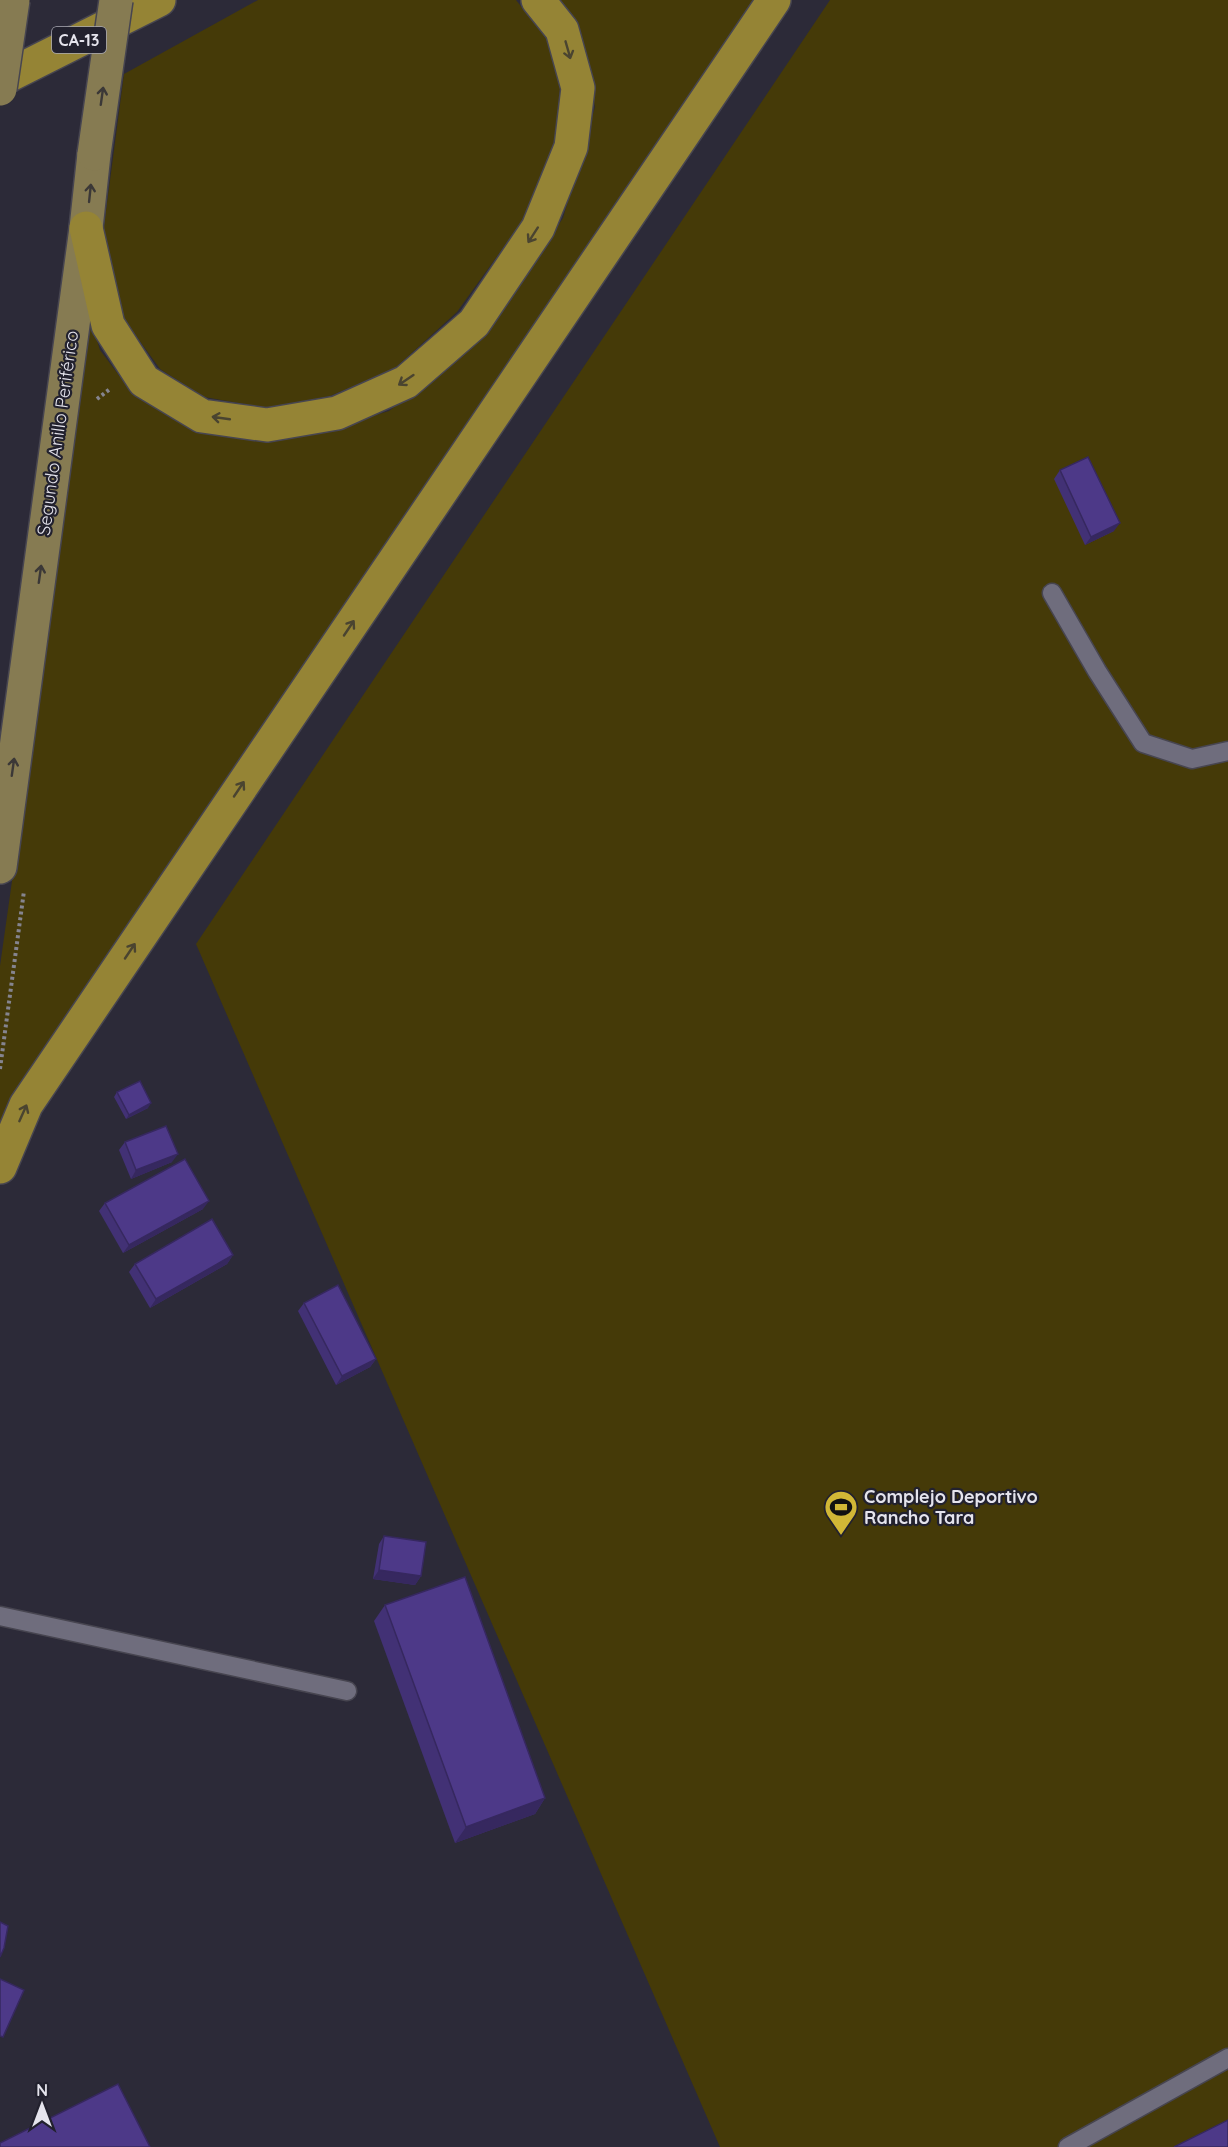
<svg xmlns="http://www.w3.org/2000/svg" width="1228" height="2147" font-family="Quicksand,sans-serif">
<rect width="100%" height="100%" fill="#2c2a38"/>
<g fill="#453a08">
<path d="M258,0H516L547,39L560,88L556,142L521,223L457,312L394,369L330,396L267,408L204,397L160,369L123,318L102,241L124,74Z"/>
<path d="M552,0H755L0,1138V966L70,471L88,312L100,350L130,390L190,428L248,439L309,435L389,411L486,334L563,218L595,107L579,29Z"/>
<path d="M830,0H1228V2128L1190,2147H720L196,944Z"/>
</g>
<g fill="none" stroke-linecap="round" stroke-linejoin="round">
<defs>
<g id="lane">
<path d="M1052,593L1097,671L1143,743L1192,759L1228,751"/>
<path d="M0,1616L347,1691"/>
<path d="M1068,2147L1228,2058"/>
</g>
<path id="primary" d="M0,867L86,228L94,154"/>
<g id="highway">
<path d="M0,80L159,0"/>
<path d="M86,228L108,325L144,381L202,416L267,425L337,413L406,382L474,323L538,228L571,147L578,88L562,30L538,0"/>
<path d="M0,1167L26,1105L774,0"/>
</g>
</defs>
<use href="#lane" stroke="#474550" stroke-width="21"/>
<use href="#primary" stroke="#474550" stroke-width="36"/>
<use href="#highway" stroke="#474550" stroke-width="36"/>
<g stroke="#85848f" stroke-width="4" stroke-dasharray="3 3" stroke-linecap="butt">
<path d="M97,399L110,389"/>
<path d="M0,1069L24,891"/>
</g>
<use href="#lane" stroke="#6f6d7d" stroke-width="18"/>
<use href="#primary" stroke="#867b52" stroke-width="33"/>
<use href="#highway" stroke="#958435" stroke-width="33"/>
<defs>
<g id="primary-bridge">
<path d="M0,89L13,0"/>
<path d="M94,154L116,0"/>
</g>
</defs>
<use href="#primary-bridge" stroke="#474550" stroke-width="36" stroke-linecap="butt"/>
<use href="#primary-bridge" stroke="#867b52" stroke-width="33"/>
</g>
<g fill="#423175">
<path d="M1060,470L1114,531L1085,545L1054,479Z"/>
<path d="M117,1092L148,1108L126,1119L114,1097Z"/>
<path d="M125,1142L172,1162L131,1179L119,1150Z"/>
<path d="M105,1203L203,1209L123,1253L99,1211Z"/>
<path d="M233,1255L227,1264L150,1308L129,1272L135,1264Z"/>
<path d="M304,1303L376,1359L370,1367L336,1385L298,1311Z"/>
<path d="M384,1536L421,1576L415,1585L373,1579L379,1544Z"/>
<path d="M385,1605L545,1798L535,1814L455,1843L374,1621Z"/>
</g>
<g fill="#36285f">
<path d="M1120,523L1114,531L1085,545L1091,537Z"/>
<path d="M151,1103L148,1108L126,1119L129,1115Z"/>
<path d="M178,1154L172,1162L131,1179L136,1170Z"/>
<path d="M209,1201L203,1209L123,1253L129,1245Z"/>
<path d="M233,1255L227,1264L150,1308L156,1299Z"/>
<path d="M376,1359L370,1367L336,1385L342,1376Z"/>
<path d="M379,1570L421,1576L415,1585L373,1579Z"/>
<path d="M545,1798L535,1814L455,1843L466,1827Z"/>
</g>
<g fill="#4d3988" stroke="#36285f" stroke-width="1.5">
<path d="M1088,457L1120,523L1091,537L1060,470Z"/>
<path d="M140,1081L151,1103L129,1115L117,1092Z"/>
<path d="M166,1126L178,1154L136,1170L125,1142Z"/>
<path d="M185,1159L209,1201L129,1245L105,1203Z"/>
<path d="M212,1219L233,1255L156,1299L135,1264Z"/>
<path d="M338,1285L376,1359L342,1376L304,1303Z"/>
<path d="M384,1536L426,1542L421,1576L379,1570Z"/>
<path d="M465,1577L545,1798L466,1827L385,1605Z"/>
<path d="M0,1922L8,1926L4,1948L0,1957Z"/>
<path d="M0,1979L24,1990L3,2037L0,2036Z"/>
<path d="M118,2084L150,2147H0V2143Z"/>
<path d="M1228,2120V2147H1174Z"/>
</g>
<defs><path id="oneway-shaft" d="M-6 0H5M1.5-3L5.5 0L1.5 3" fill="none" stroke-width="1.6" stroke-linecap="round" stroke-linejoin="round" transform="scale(1.5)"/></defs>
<g stroke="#4a4430">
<use href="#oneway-shaft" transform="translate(568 50) rotate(74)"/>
<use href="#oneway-shaft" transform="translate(533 235) rotate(123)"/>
<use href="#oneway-shaft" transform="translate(406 380) rotate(146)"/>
<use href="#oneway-shaft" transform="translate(221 418) rotate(-172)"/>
<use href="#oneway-shaft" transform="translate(349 628) rotate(-56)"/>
<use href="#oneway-shaft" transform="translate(239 789) rotate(-56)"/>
<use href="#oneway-shaft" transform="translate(130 951) rotate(-56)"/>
<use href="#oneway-shaft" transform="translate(23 1113) rotate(-66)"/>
</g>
<g stroke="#3b3837">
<use href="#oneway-shaft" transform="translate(102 96) rotate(-82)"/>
<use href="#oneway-shaft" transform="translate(90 193) rotate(-84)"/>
<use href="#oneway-shaft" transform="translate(40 574) rotate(-82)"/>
<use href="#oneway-shaft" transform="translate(13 767) rotate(-82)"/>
</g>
<defs>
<symbol id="stadium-pin" viewBox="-11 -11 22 30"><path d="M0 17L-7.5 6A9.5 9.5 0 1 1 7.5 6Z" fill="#d1b736" stroke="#22212e"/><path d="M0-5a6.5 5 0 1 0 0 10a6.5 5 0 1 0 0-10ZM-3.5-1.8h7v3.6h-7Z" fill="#111"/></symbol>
</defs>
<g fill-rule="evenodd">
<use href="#stadium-pin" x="822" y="1488" width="38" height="52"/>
</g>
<g text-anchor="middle" stroke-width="4.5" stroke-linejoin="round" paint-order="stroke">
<rect fill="#22212e" stroke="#aaaab4" stroke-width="1.5" x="52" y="27" width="54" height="26" rx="4.5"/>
<g font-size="16" font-weight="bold" fill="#e5e4ed">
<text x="79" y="46">CA-13</text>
</g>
<g font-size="18" fill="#e5e4ed" stroke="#22212e">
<text transform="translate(58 433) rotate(-82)" y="6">Segundo Anillo Periférico</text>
</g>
<g font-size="18" font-weight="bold" fill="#e5e4ed" stroke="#22212e" text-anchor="start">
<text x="864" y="1503">Complejo Deportivo<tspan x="864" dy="21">Rancho Tara</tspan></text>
</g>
</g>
<g transform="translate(42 2105)" stroke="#22212e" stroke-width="4.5" paint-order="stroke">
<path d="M0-4.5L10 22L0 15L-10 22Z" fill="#e5e4ed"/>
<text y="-9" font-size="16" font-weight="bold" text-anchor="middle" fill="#e5e4ed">N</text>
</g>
</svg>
